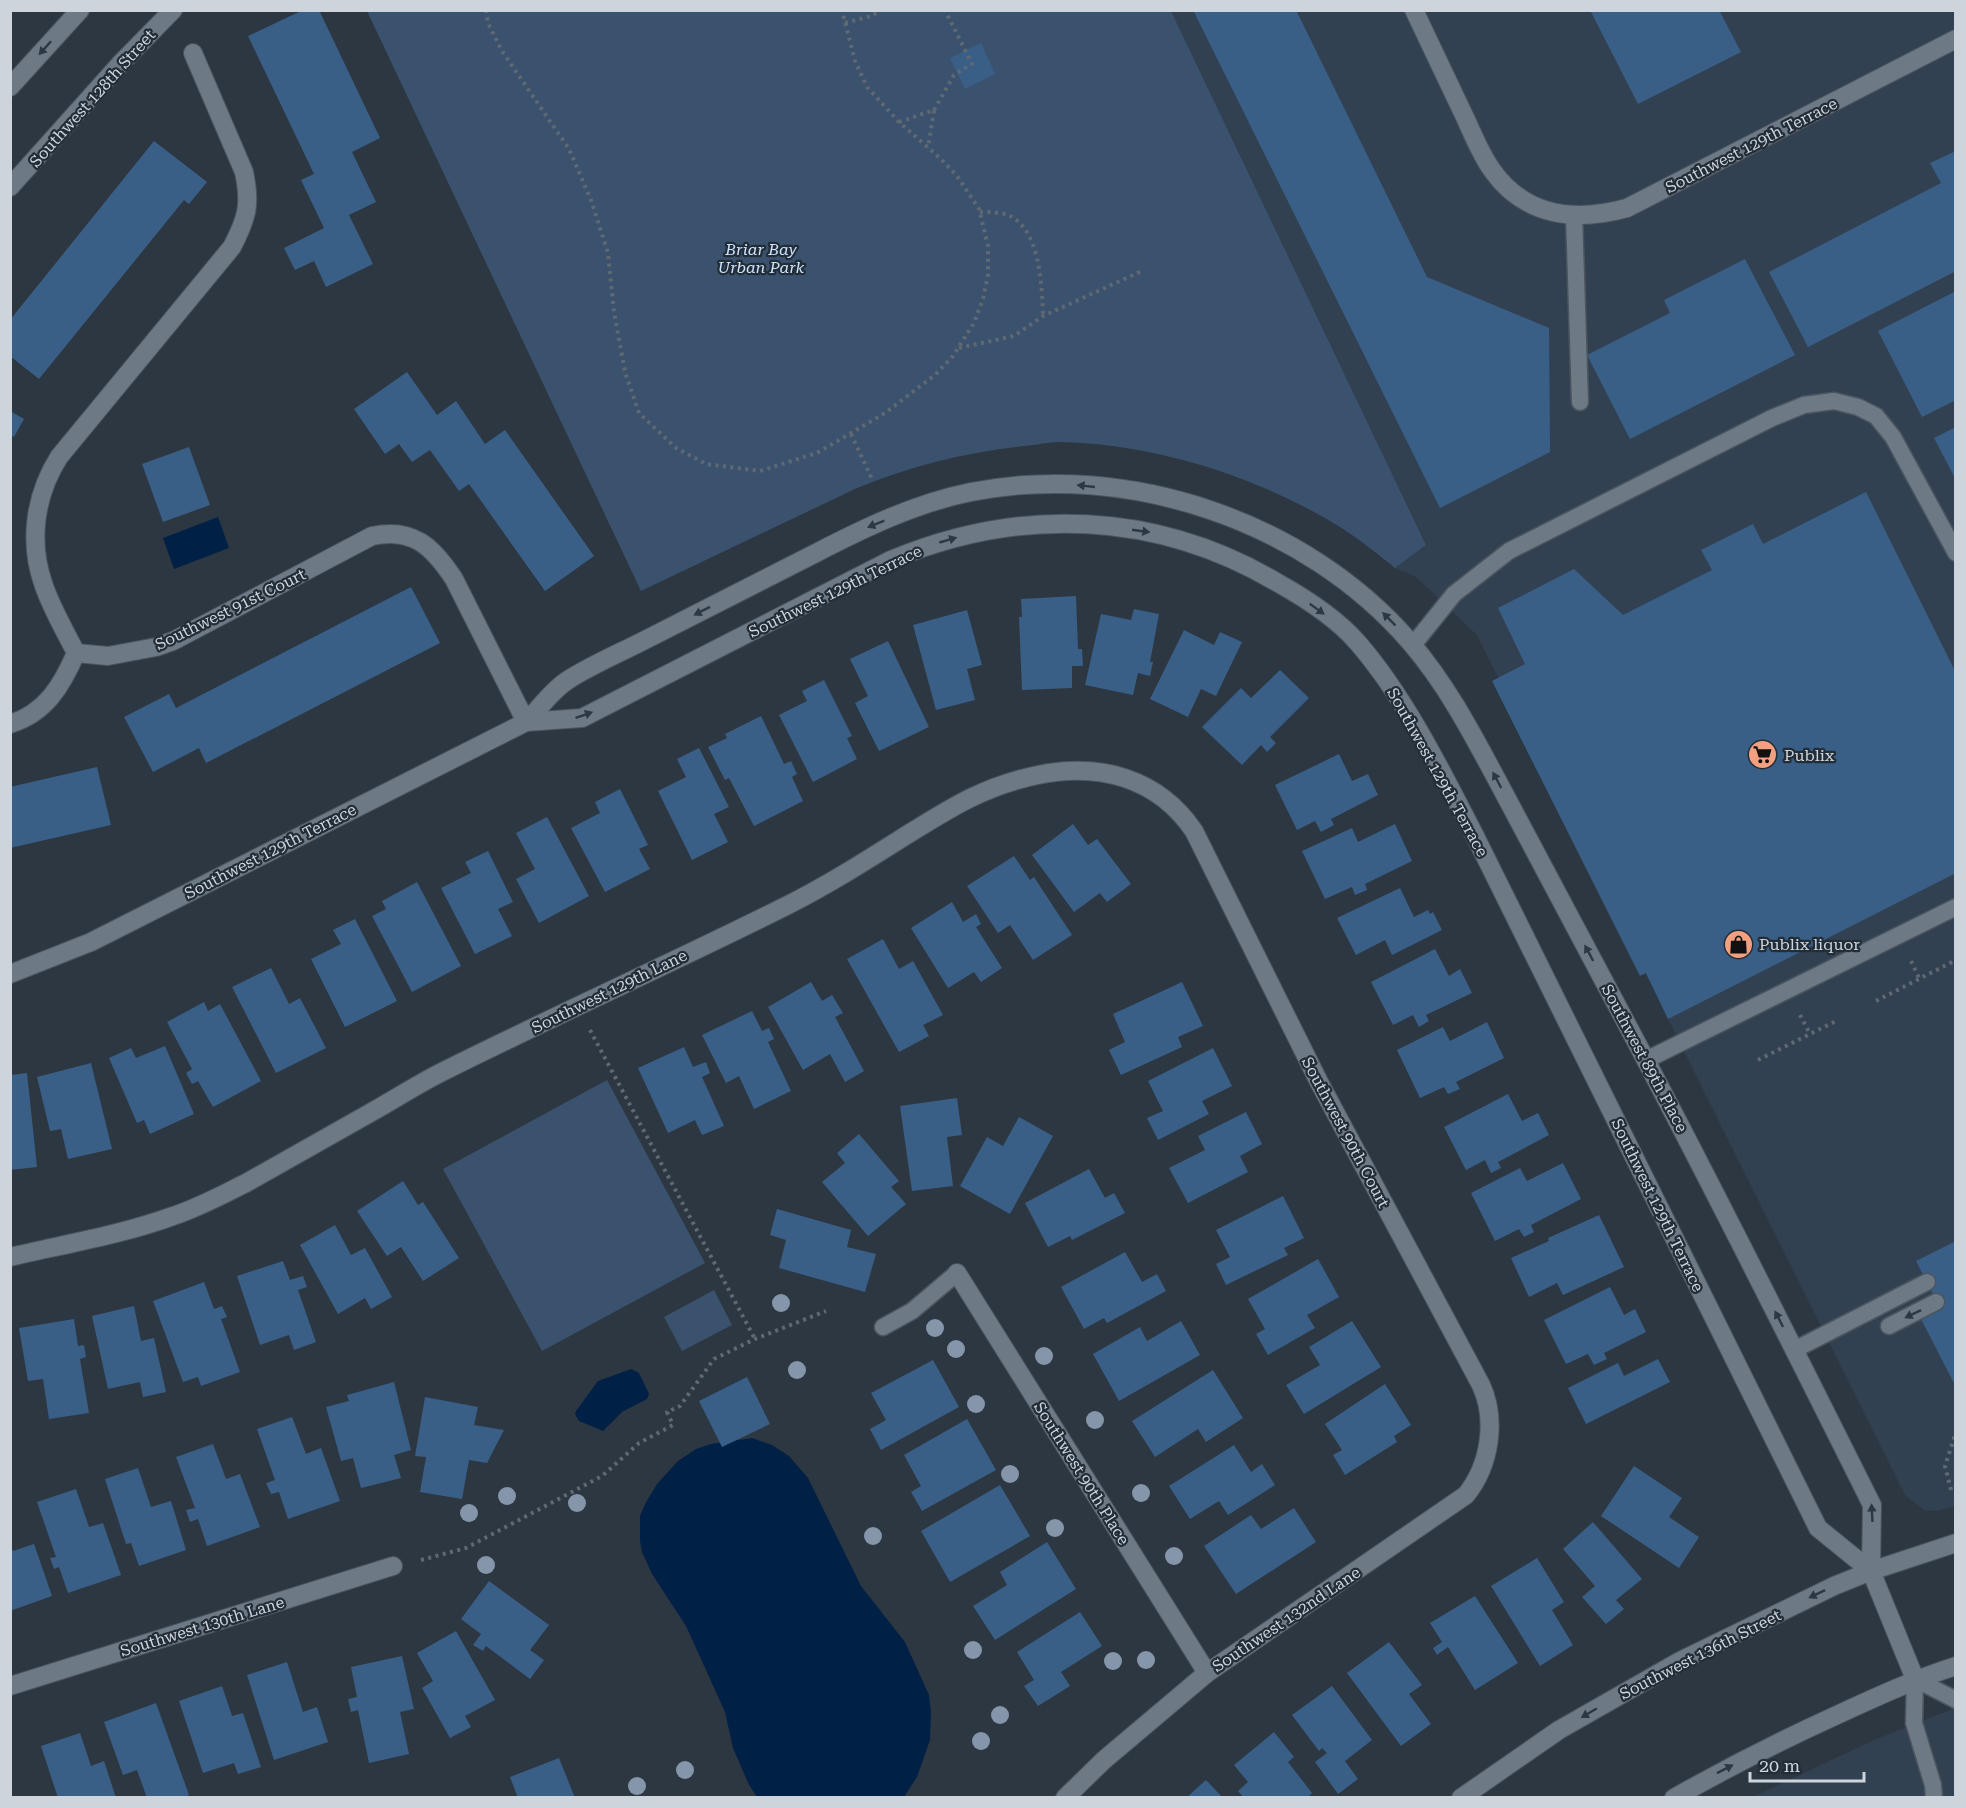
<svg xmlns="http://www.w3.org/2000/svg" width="1966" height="1808" font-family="'Roboto Serif',serif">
<rect width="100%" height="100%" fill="#2d3742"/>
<g fill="#324151">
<path d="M1171,11H1955V1506L1936,1511L1924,1510L1905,1495L1477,635L1415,576L1395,568L1426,545Z"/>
<path d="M1955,1708V1797L1751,1798L1874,1740Z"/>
</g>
<g fill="#3a526d">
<path d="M367,11H1171L1426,545L1395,568C1373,550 1350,532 1325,518C1246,473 1151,444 1060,442C1048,442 1036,445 1024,446C966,452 911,466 857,488L641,591Z"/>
<path d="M607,1080L705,1263L542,1351L443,1169Z"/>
<path d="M714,1290L732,1325L682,1351L664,1317Z"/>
</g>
<g fill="#002145">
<path d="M218,517L229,548L174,569L163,538Z"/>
<path d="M631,1369L639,1373L649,1394L647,1399L622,1412L603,1431L579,1421L575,1414L576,1411L598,1381Z"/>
<path d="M752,1438L772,1445L789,1456L808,1478L861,1586L905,1642L929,1695L931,1712L930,1740L917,1777L904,1797H757L749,1785L733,1748L725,1712L686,1626L652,1574L642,1552L640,1541V1516L645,1504L657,1484L678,1461L696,1449L711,1444Z"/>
</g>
<g fill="#395f87">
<path d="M303,10H319L380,138L352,152L376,202L349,215L373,264L326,287L314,261L295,270L284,248L324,228L301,180L314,174L248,36Z"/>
<path d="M1193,10H1296L1427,277L1549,328L1550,452L1440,508Z"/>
<path d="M1590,10H1719L1741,52L1638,104Z"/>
<path d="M981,43L995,74L965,89L950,58Z"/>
<path d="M154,141L207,182L189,204L184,200L39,379L10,356V320Z"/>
<path d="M1956,151V271L1808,347L1769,272L1941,183L1930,163Z"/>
<path d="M1745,259L1795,355L1630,439L1587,355L1670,313L1664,300Z"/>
<path d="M1956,291V400L1922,417L1878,331Z"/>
<path d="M407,372L437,415L456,401L485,444L505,430L594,556L545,591L469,484L459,491L430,450L412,462L399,444L385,454L354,409Z"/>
<path d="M10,411L24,419L14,437L10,435Z"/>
<path d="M1956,427V480L1934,438Z"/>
<path d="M189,447L210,505L163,522L142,464Z"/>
<path d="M1866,492L1956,673V873L1668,1019L1646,973L1640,976L1492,681L1525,664L1498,608L1574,569L1623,615L1712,570L1701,550L1753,524L1763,544Z"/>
<path d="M411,587L440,643L206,763L199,748L153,772L124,717L169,694L176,708Z"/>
<path d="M1076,596L1078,649H1082L1083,666H1072V688L1022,690L1019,617H1022L1021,599Z"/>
<path d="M1134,609L1159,614L1150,662H1153L1150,676L1138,673L1133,695L1085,685L1101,614L1131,620Z"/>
<path d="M967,610L982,665L967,669L975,700L936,710L913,625Z"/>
<path d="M1184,630L1214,645L1220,632L1242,642L1216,696L1201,689L1188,717L1150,699Z"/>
<path d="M888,641L929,727L879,751L855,703L868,696L850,659Z"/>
<path d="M1280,670L1309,698L1270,737L1276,743L1267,752L1261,745L1242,765L1202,727L1241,688L1251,698Z"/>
<path d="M824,680L852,736L847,738L857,759L813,782L779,715L807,701L802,691Z"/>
<path d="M761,716L784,764L791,761L797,774L792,777L803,801L754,826L729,778L725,780L708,747L727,738L725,734Z"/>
<path d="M699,748L729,807L714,814L728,842L692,860L658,791L686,777L677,759Z"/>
<path d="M1339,754L1352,781L1368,774L1378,795L1331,819L1334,825L1321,832L1315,821L1297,830L1275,785Z"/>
<path d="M97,767L111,825L10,848V787Z"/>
<path d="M620,789L648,845L639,849L650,869L605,892L571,828L600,813L595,802Z"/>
<path d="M547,817L589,896L539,923L516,879L535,869L516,833Z"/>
<path d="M1073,824L1088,845L1097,839L1131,884L1107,902L1100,893L1074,912L1032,855Z"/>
<path d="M1395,824L1412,861L1365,884L1367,890L1355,895L1352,887L1325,899L1302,851L1352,828L1358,842Z"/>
<path d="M488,851L513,902L498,909L512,936L475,954L441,888L471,873L465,862Z"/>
<path d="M1014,856L1030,880L1034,877L1072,935L1033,960L1010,925L998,933L967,886Z"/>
<path d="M417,882L461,966L412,992L372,916L386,909L382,901Z"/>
<path d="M1400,888L1414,917L1428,910L1430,914L1433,912L1442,930L1392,955L1385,940L1356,955L1337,918Z"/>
<path d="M952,902L963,922L976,914L981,924L976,927L1002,968L981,982L974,972L948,988L911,928Z"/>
<path d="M355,919L397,1001L345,1027L311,959L341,944L333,930Z"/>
<path d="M883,939L899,969L913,961L943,1015L923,1025L929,1036L899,1052L847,959Z"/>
<path d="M1435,949L1449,976L1460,969L1472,993L1426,1015L1429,1021L1419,1027L1413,1015L1393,1025L1371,982Z"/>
<path d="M271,968L289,1004L300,998L326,1048L276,1073L232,987Z"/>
<path d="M811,982L822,1001L832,995L843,1013L835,1017L864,1071L845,1082L830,1054L803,1070L768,1007Z"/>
<path d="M1182,982L1203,1026L1178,1037L1182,1047L1121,1075L1109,1050L1125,1042L1113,1014Z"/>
<path d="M204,1002L208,1011L220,1004L261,1081L213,1107L198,1081L192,1084L186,1073L192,1069L167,1022Z"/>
<path d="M752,1011L762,1031L769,1028L774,1039L768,1042L791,1091L754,1109L739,1076L726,1083L702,1035Z"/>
<path d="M1487,1022L1504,1058L1456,1082L1460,1089L1448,1094L1444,1087L1420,1098L1397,1050L1443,1027L1450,1041Z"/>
<path d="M165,1046L194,1114L150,1134L144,1120L137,1123L109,1058L131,1048L136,1058Z"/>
<path d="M684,1047L693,1067L706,1062L710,1073L702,1077L724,1126L702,1135L695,1120L668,1133L638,1068Z"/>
<path d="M1213,1048L1232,1086L1202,1101L1209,1114L1158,1140L1147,1118L1163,1111L1148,1081Z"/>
<path d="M91,1063L112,1149L68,1159L61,1129L50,1131L37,1077Z"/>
<path d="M27,1073L37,1167L10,1170V1075Z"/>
<path d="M1508,1094L1522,1121L1538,1113L1549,1135L1498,1162L1501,1168L1491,1173L1485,1160L1466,1170L1444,1127Z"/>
<path d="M957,1098L962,1135L947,1137L953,1186L912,1191L900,1106Z"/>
<path d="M1246,1112L1262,1144L1240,1156L1248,1172L1188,1203L1169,1168L1205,1150L1198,1136Z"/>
<path d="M1019,1117L1053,1136L1010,1214L960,1186L987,1137L1003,1146Z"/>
<path d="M859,1134L899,1181L891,1187L906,1204L868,1236L822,1182L845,1163L837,1153Z"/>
<path d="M1563,1163L1581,1199L1531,1225L1534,1232L1524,1237L1519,1229L1495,1241L1471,1193L1520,1168L1527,1181Z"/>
<path d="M1089,1169L1105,1198L1114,1193L1125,1213L1072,1240L1070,1236L1048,1247L1025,1203Z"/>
<path d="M403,1181L418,1205L423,1202L459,1258L423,1281L401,1247L387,1256L357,1211Z"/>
<path d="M1283,1196L1304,1238L1284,1248L1288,1255L1226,1285L1216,1264L1230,1257L1216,1230Z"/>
<path d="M777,1209L851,1230L847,1247L876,1254L865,1292L779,1268L786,1240L770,1235Z"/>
<path d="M1599,1215L1624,1267L1563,1295L1557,1283L1529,1297L1511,1258L1549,1241L1548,1238Z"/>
<path d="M335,1225L351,1255L365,1248L392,1297L371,1309L365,1298L338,1314L300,1245Z"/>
<path d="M1956,1241V1387L1921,1319L1941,1310L1916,1261Z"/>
<path d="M1125,1252L1142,1282L1157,1274L1166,1291L1107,1323L1104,1318L1084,1329L1061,1287Z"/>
<path d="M1318,1259L1339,1297L1307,1315L1315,1328L1268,1355L1256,1334L1265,1329L1248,1299Z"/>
<path d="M283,1261L290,1280L303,1276L307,1287L298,1290L316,1342L294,1350L289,1335L260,1345L237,1276Z"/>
<path d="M204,1282L214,1309L222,1306L227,1317L221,1319L240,1372L201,1386L198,1377L183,1382L153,1301Z"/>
<path d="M1610,1287L1624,1315L1635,1309L1646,1332L1604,1353L1607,1359L1594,1365L1588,1354L1566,1364L1544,1320Z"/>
<path d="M134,1306L141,1341L154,1338L166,1392L143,1397L140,1382L108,1389L92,1316Z"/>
<path d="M74,1319L78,1346L84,1345L86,1357L80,1359L89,1413L49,1419L43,1379L28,1381L19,1328Z"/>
<path d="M1181,1321L1200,1355L1119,1401L1093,1354L1140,1327L1147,1341Z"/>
<path d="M1352,1321L1381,1367L1304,1414L1286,1385L1320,1365L1309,1347Z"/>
<path d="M1658,1359L1670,1382L1586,1424L1568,1388L1618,1363L1624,1376Z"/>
<path d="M933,1360L959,1407L881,1450L870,1429L886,1420L871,1393Z"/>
<path d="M1213,1370L1243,1418L1206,1442L1198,1429L1155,1457L1132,1421Z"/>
<path d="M747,1377L770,1424L722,1447L699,1401Z"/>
<path d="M394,1382L411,1450L394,1455L401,1478L361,1488L353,1458L341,1461L326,1407L349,1401L347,1395Z"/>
<path d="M1385,1384L1411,1425L1394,1436L1397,1442L1345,1475L1333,1455L1342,1450L1325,1424Z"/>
<path d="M425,1397L478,1407L474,1425L504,1430L487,1463L469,1460L462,1499L420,1492L426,1457L415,1456Z"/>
<path d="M292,1417L306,1454L321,1448L340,1501L288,1519L279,1492L271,1494L266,1483L275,1480L257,1429Z"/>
<path d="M967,1419L996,1470L922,1511L911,1492L921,1486L904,1455Z"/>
<path d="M213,1444L226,1479L240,1474L260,1527L207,1546L198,1519L190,1522L186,1510L195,1508L176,1457Z"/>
<path d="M1234,1445L1251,1472L1262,1464L1275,1485L1228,1515L1219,1501L1190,1519L1169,1486Z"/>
<path d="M1634,1466L1682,1498L1669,1517L1699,1537L1679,1568L1601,1516Z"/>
<path d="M138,1468L151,1507L171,1501L186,1550L139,1566L131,1543L126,1544L105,1479Z"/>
<path d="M1000,1485L1030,1536L950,1582L921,1531Z"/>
<path d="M76,1489L89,1527L103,1523L121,1575L68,1593L59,1567L54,1569L50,1558L56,1557L37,1502Z"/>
<path d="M1294,1508L1316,1542L1236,1594L1204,1546L1251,1515L1261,1529Z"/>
<path d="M1593,1522L1642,1579L1616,1600L1624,1609L1606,1624L1582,1597L1595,1586L1563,1549Z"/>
<path d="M1047,1542L1076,1589L995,1640L973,1606L1007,1585L1000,1572Z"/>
<path d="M34,1544L52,1596L10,1611V1545L13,1551Z"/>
<path d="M1537,1558L1564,1602L1552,1610L1573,1645L1540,1666L1491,1586Z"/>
<path d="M489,1581L549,1625L530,1650L544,1660L530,1679L486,1646L483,1651L473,1645L481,1634L461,1619Z"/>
<path d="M1475,1596L1518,1663L1475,1690L1448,1647L1437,1655L1433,1648L1442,1642L1430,1623Z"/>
<path d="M1080,1612L1102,1646L1061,1672L1070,1686L1038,1706L1024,1686L1034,1680L1017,1652Z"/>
<path d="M456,1631L495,1700L465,1716L471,1727L450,1738L422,1688L433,1681L417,1653Z"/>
<path d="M1389,1642L1422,1685L1409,1694L1431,1724L1401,1746L1347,1673Z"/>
<path d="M402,1656L414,1709L400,1712L409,1754L369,1763L358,1710L351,1712L348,1699L357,1697L351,1667Z"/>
<path d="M287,1662L303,1712L317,1707L328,1742L274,1760L247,1675Z"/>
<path d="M222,1686L232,1716L243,1713L261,1767L238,1774L234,1763L203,1773L179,1701Z"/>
<path d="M1332,1686L1372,1740L1345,1761L1358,1779L1338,1794L1315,1762L1327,1753L1322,1748L1319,1751L1292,1715Z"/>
<path d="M156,1703L189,1795L183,1798H147L137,1770L123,1775L104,1722Z"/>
<path d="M1274,1732L1294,1757L1288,1762L1312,1793L1307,1798H1244L1238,1791L1248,1782L1234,1765Z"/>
<path d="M80,1733L91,1766L104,1761L116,1798H58L41,1746Z"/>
<path d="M559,1758L575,1798H518L510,1777Z"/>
<path d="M1206,1780L1223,1798H1186Z"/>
</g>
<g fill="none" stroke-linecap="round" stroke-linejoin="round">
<defs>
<g id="lane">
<path d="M1574,214L1580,402"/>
<path d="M1413,645L1454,594L1509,551L1772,418L1804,405L1834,401L1858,407L1876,416L1893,437L1956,553"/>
<path d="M1646,1060L1956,907"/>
<path d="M1889,1326L1936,1302"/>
<path d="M883,1327L912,1311L957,1273"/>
<path d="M1794,1350L1927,1282"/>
<path d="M1934,1798L1933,1785L1914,1723L1915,1679L1956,1700"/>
</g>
<g id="street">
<path d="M1414,10C1430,43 1445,76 1461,109C1471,129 1479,152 1492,170C1525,217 1576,222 1627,208L1956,39"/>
<path d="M76,653C65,631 52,609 44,586C28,542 35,495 59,457L232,247C247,218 251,205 244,172L193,53"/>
<path d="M76,653L108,656L156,647L173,641L372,536C413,527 433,547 454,579L526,722"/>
<path d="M10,724C46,713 62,685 76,653"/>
<path d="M10,1257C65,1244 121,1235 173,1216C198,1208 222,1195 246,1183C289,1159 333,1134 377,1109C398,1097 420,1083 442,1072C556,1015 672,963 786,906C826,886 864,862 902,838C949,809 983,786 1038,775C1099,762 1158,778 1194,831L1319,1082L1481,1385C1497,1420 1490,1465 1466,1495L1207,1673L1104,1760L1065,1798"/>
<path d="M957,1273L1207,1673"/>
<path d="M10,1686L393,1566"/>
</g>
<g id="secondary">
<path d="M10,87L80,10"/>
<path d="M10,187L121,63L173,10"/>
<path d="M526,722L582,718L891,560C1020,506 1157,511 1278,583C1305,598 1338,620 1358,643C1407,700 1443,774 1477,840L1818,1528L1871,1571"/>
<path d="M10,974L91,942L526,722C539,709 552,690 568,680C591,665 622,652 647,639C703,611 758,582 814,554C864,528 916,503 971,492C1127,461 1306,521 1410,642C1449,687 1476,741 1504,793C1538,857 1572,921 1606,985C1698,1157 1785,1331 1872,1505L1871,1571L1915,1679"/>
<path d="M1461,1798L1559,1730L1680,1661L1834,1586L1871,1571L1956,1543"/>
<path d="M1674,1798C1727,1768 1782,1740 1837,1715C1876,1697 1915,1679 1956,1666"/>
</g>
</defs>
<use href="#lane" stroke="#4c555e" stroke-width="19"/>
<use href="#street" stroke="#4c555e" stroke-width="20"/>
<use href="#secondary" stroke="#4c555e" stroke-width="20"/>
<g stroke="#606973" stroke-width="4" stroke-dasharray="3 4.5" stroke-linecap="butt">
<path d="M486,10L488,23L502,51L569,149L591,200L608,253L614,312L625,372L639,413L676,448L706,464L760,471L817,453L885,413L935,375L953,356L974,323L983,299L988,275V246L979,209L957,176L940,158L899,122L867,87L855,61L842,10"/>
<path d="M845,23L871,16L882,10"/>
<path d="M934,110L954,75L972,64L945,10"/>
<path d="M899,122L934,110L928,148"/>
<path d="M980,212C989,212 999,212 1008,215C1040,228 1042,286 1043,316"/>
<path d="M959,348L1014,336L1043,316L1142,271"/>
<path d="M851,434L872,479"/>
<path d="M1911,961L1919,978"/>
<path d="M1876,1001L1956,960"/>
<path d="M1800,1015L1810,1034"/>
<path d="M590,1030L755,1339"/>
<path d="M1758,1060L1836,1021"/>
<path d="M1951,1490L1945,1466L1956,1432"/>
<path d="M421,1560L466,1548L602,1476L639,1443L673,1425L667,1412L680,1406L714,1359L755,1339L826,1311"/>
</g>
<use href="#lane" stroke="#6e7986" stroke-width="16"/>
<use href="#street" stroke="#6e7986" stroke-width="18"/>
<use href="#secondary" stroke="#6e7986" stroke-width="18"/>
</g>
<g fill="#8596aa">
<circle cx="781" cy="1303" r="9"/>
<circle cx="935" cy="1328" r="9"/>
<circle cx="956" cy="1349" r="9"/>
<circle cx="1044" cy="1356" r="9"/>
<circle cx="797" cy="1370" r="9"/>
<circle cx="976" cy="1404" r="9"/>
<circle cx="1095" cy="1420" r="9"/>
<circle cx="1010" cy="1474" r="9"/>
<circle cx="1141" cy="1493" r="9"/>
<circle cx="507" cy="1496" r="9"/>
<circle cx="577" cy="1503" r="9"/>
<circle cx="469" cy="1513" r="9"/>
<circle cx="1055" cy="1528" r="9"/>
<circle cx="873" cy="1536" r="9"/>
<circle cx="1174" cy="1556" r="9"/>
<circle cx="486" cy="1565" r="9"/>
<circle cx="973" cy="1650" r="9"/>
<circle cx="1146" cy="1660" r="9"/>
<circle cx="1113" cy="1661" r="9"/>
<circle cx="1000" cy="1715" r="9"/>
<circle cx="981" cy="1741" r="9"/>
<circle cx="685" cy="1770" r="9"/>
<circle cx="637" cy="1786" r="9"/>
</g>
<defs><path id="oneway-solid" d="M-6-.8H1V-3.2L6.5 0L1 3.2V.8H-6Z" transform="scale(1.5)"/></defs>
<g fill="#2e3844">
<use href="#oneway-solid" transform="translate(45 48) rotate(132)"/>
<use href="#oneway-solid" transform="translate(1086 486) rotate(-174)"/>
<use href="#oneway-solid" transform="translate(876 524) rotate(158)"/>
<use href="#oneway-solid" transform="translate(1141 531) rotate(8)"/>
<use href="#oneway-solid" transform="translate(948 540) rotate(-16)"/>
<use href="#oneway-solid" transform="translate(1317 609) rotate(36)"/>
<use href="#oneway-solid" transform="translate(702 611) rotate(153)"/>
<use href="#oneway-solid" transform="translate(1389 619) rotate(-135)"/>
<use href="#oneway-solid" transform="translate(584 715) rotate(-19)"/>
<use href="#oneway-solid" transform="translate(1497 780) rotate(-118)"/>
<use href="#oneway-solid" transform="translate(1589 953) rotate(-118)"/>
<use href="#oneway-solid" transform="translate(1913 1314) rotate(154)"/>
<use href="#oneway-solid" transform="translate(1779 1319) rotate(-117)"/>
<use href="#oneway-solid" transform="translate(1872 1513) rotate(-93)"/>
<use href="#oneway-solid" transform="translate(1817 1594) rotate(154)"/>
<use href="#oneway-solid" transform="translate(1589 1713) rotate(150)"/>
<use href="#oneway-solid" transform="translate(1725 1769) rotate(-27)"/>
</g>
<defs>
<symbol id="supermarket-disc" viewBox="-11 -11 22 22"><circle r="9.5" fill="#f2a080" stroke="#232d38"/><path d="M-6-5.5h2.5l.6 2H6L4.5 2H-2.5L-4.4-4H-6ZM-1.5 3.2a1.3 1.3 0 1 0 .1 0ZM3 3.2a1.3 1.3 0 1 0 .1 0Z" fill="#111"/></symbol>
<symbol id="shop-disc" viewBox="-11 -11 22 22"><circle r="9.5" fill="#f2a080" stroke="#232d38"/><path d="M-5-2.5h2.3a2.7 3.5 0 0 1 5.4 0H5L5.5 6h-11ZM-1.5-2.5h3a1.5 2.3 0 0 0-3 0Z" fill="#111"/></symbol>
</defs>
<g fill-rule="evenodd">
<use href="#supermarket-disc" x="1746" y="738" width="33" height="33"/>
<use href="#shop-disc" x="1722" y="928" width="33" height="33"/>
</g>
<g text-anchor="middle" stroke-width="4.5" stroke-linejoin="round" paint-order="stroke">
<g font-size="16" fill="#ced4db" stroke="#232d38">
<text transform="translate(92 98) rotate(-48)" y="6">Southwest 128th Street</text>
<text transform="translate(1751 145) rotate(-27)" y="6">Southwest 129th Terrace</text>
<text transform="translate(835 591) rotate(-26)" y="6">Southwest 129th Terrace</text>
<text transform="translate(230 609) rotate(-26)" y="6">Southwest 91st Court</text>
<text transform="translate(1438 772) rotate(61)" y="6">Southwest 129th Terrace</text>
<text transform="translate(270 851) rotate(-27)" y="6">Southwest 129th Terrace</text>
<text transform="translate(609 991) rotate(-26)" y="6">Southwest 129th Lane</text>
<text transform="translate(1645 1058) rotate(62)" y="6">Southwest 89th Place</text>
<text transform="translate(1346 1132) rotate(62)" y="6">Southwest 90th Court</text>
<text transform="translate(1658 1205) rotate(64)" y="6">Southwest 129th Terrace</text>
<text transform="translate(1082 1473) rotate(58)" y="6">Southwest 90th Place</text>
<text transform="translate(1286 1619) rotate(-34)" y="6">Southwest 132nd Lane</text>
<text transform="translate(202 1626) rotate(-17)" y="6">Southwest 130th Lane</text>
<text transform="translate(1700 1654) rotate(-27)" y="6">Southwest 136th Street</text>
</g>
<g font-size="16" font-style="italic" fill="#cde4ff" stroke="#232d38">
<text x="761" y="255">Briar Bay<tspan x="761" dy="18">Urban Park</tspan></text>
</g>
<g font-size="16" fill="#ced4db" stroke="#232d38" text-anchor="start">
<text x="1784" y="761">Publix</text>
<text x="1759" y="950">Publix liquor</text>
</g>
</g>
<rect width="1966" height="1808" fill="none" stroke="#ced4db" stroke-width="24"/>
<path d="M1750 1772v9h114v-9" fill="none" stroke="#ced4db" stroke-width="3"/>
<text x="1759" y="1772" font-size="18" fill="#ced4db" stroke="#232d38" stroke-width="4.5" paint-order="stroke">20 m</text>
</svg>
